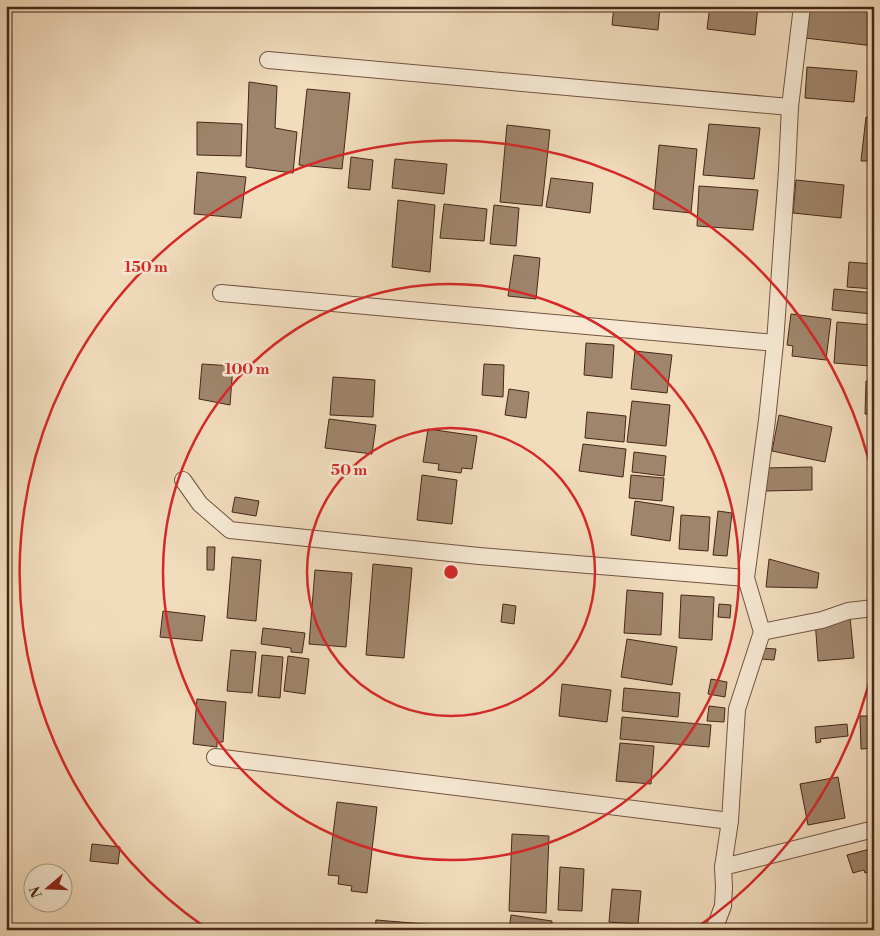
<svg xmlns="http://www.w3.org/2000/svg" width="880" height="936" font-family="'Libre Bodoni',serif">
<rect width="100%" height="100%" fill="#f1dcbc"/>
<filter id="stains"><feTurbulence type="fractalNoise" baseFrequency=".004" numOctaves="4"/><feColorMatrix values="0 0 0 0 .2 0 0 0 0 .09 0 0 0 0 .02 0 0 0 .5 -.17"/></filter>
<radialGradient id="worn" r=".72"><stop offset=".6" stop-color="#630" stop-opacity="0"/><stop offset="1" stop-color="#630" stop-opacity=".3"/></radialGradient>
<g fill="#9f856c" stroke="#472716">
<path d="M614,6H660L658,30L612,25Z"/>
<path d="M710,6H758L755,35L707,29Z"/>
<path d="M808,6L874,13V46L805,38Z"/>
<path d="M807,67L857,71L854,102L805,98Z"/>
<path d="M249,82L277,86L275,128L297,132L293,173L246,167Z"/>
<path d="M307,89L350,93L342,169L299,165Z"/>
<path d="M866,117L874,118V161H861Z"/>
<path d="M197,122L242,124L241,156L197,155Z"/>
<path d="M709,124L760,128L754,179L703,175Z"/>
<path d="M507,125L550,130L542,206L500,202Z"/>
<path d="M659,145L697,149L691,213L653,209Z"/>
<path d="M351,157L373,160L370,190L348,188Z"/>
<path d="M395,159L447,164L444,194L392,188Z"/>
<path d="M197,172L246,177L241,218L194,214Z"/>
<path d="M551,178L593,183L590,213L546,207Z"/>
<path d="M796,180L844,185L841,218L793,213Z"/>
<path d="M699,186L758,190L753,230L697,226Z"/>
<path d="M398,200L435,205L430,272L392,267Z"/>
<path d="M444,204L487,209L484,241L440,238Z"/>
<path d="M494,205L519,208L516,246L490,244Z"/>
<path d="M514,255L540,258L536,299L508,296Z"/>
<path d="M849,262L874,264V289L847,287Z"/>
<path d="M834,289L874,293L872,314L832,310Z"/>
<path d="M791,314L831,319L826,360L792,356L793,346L787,345Z"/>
<path d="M837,322L873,325L870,366L834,363Z"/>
<path d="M586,343L614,345L612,378L584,375Z"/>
<path d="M635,351L672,355L667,393L631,389Z"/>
<path d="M202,364L233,366L230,405L199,399Z"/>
<path d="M484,364L504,365L503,397L482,395Z"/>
<path d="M333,377L375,380L373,417L330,415Z"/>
<path d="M866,381H874V415L865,414Z"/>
<path d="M509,389L529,392L526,418L505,415Z"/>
<path d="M632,401L670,405L666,446L627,442Z"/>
<path d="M587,412L626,416L624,442L585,438Z"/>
<path d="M779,415L832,427L825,462L772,451Z"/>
<path d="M329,419L376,425L372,454L325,448Z"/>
<path d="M428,429L477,436L472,469L462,468L461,473L438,470L439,464L423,462Z"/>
<path d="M583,444L626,449L623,477L579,471Z"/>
<path d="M634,452L666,456L664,476L632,472Z"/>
<path d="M812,467V490L765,491L764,468Z"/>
<path d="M422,475L457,480L452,524L417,520Z"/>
<path d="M631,475L664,478L662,501L629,498Z"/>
<path d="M235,497L259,501L256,516L232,512Z"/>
<path d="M635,501L674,507L670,541L631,535Z"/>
<path d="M718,511L732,513L727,556L713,555Z"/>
<path d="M681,515L710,517L708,551L679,549Z"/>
<path d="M207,547H215L214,570H207Z"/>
<path d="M232,557L261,560L256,621L227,618Z"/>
<path d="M769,559L819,573L817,588L766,587Z"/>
<path d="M373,564L412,568L404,658L366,655Z"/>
<path d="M315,570L352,573L346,647L309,644Z"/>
<path d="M627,590L663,593L661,635L624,633Z"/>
<path d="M681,595L714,597L712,640L679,638Z"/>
<path d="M503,604L516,606L514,624L501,622Z"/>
<path d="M719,604L731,605L730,618L718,617Z"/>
<path d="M163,611L205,616L202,641L160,637Z"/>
<path d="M850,617L854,658L818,661L815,620Z"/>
<path d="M263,628L305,633L302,653L291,652V648L261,644Z"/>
<path d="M627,639L677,647L672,685L621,677Z"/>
<path d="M762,648L776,649L774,660L761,659Z"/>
<path d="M231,650L256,652L252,693L227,691Z"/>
<path d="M262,655L283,657L280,698L258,696Z"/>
<path d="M288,656L309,659L305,694L284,691Z"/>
<path d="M711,679L727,682L725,697L708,694Z"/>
<path d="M562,684L611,690L607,722L559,716Z"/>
<path d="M624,688L680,693L678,717L622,711Z"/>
<path d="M197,699L226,702L223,742H217V747L193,744Z"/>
<path d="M709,706L725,708L724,722L707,721Z"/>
<path d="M860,716H874V748L861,749Z"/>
<path d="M622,717L711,725L709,747L620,739Z"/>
<path d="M847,724L848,736L820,739L821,742L816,743L815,727Z"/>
<path d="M620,743L654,746L651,784L616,781Z"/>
<path d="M838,777L845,818L808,825L800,784Z"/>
<path d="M337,802L377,807L367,893L351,891L352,886L338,884L339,876L328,875Z"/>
<path d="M512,834L549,836L546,913L509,911Z"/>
<path d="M92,844L120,847L118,864L90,861Z"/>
<path d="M874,848V871L865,873L864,870L853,873L847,855Z"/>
<path d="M560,867L584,869L582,911L558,910Z"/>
<path d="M612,889L641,891L638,924L609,922Z"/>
<path d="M511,915L552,921L551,930H509Z"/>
<path d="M376,920L437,925V930H375Z"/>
</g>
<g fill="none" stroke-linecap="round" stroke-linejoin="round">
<defs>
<g id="street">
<path d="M268,60L790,107"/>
<path d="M221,293L775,343"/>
<path d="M183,480L200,504L230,530L479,556L746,578"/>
<path d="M762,632L822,620L848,611L874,608"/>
<path d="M215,757L730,821"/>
<path d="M723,867L874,829"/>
<path d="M712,930L715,927L723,906L724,887L723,867L730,821L737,709L762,632L746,578L767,420L775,343L787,170L790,107L802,6"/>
</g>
</defs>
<use href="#street" stroke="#725440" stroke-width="18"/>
<use href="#street" stroke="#f6e8d3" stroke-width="16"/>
</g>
<g fill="none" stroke="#d62828" stroke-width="2.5">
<circle cx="451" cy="572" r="144"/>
<circle cx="451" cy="572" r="288"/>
<path d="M874 662A432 432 0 0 1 696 928M206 928A432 432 0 1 1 874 482"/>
</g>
<circle cx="451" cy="572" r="8" fill="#d62828" stroke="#f6e8d3" stroke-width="2.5"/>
<g font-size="15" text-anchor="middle" font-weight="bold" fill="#d62828" stroke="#f6e8d3" stroke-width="5" stroke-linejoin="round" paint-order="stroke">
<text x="146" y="272">150 m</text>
<text x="247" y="374">100 m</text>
<text x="349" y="475">50 m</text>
</g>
<rect width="880" height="936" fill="none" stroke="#f1dcbc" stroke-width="25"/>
<rect x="8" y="8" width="865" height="921" fill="none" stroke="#472716" stroke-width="2.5"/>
<rect x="12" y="12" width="855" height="911" fill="none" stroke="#472716"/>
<g transform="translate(48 888) rotate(251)"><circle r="24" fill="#f6e8d3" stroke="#b09b87"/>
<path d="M0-4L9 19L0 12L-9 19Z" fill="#8f2418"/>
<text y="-8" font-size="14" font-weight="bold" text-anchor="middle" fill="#472716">N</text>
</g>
<rect width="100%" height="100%" filter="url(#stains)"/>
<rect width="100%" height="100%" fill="url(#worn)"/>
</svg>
